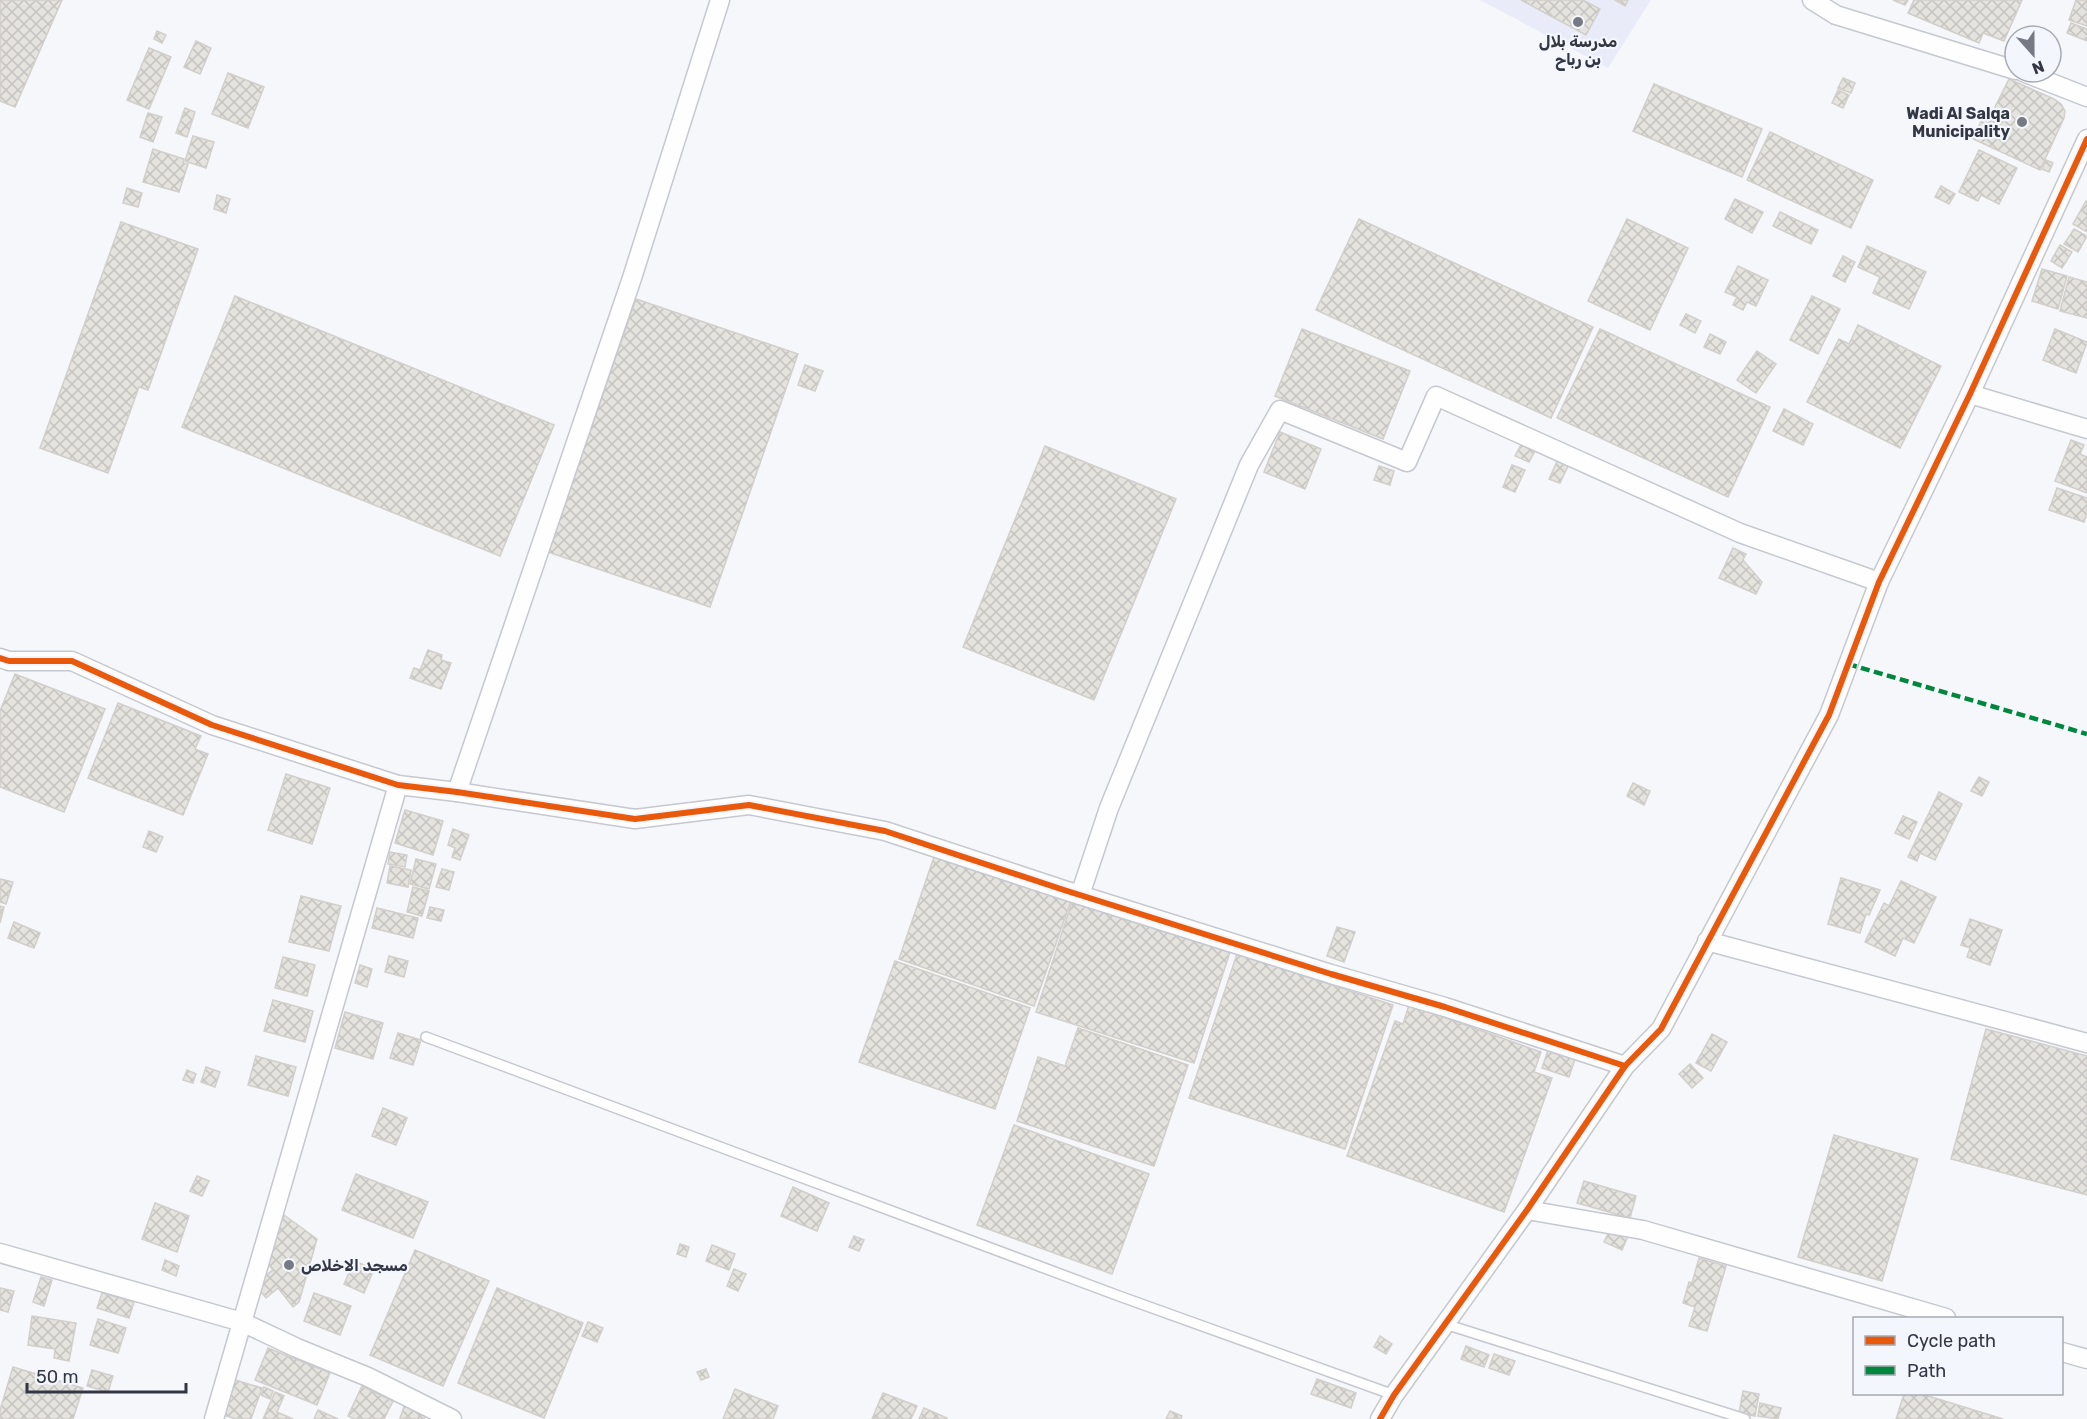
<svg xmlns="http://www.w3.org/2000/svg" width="2087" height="1419" font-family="Rubik,Vazirmatn,sans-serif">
<defs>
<pattern id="building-cross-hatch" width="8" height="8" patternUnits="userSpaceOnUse" patternTransform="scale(1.5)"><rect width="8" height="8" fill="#e4e3de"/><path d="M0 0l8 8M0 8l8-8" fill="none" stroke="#c4c3c0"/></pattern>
</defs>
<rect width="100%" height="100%" fill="#f6f7fb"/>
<path fill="#e9ecf8" d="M1480,0H1651L1608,68Z"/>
<g fill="url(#building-cross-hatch)" stroke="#d2cfcb" stroke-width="1.5">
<path d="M0,0H62L15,107L0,101Z"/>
<path d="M1521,0H1583L1600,9L1586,35Z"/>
<path d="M1615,0H1628L1625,6Z"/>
<path d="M1893,0H1908L1905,5Z"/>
<path d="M1914,0H2022L2004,41L1983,33L1979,43L1908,13Z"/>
<path d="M2076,0H2087V26L2069,20Z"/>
<path d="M2071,23L2087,29V41L2067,33Z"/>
<path d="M157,31L166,35L162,43L154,39Z"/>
<path d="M2022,31L2036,36H2020Z"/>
<path d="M196,41L211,48L200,74L184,67Z"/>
<path d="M149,48L171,57L149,109L127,100Z"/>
<path d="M228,73L264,87L248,128L212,114Z"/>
<path d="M1843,78L1855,83L1851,93L1838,88Z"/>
<path d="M2009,79L2054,99L2061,104L2065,111L2064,118L2040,170L1973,139L1986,110L1992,113Z"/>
<path d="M1654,84L1762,129L1742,177L1633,131Z"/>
<path d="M1838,90L1849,95L1843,108L1832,103Z"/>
<path d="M185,108L195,112L187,137L176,133Z"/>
<path d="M148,113L162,117L153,142L140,137Z"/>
<path d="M1770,132L1873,180L1851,228L1747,180Z"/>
<path d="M193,136L214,142L206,168L185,161Z"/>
<path d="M153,149L184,159L183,163L188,164L179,192L143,182Z"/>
<path d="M1979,150L2017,168L1999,204L1981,195L1978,201L1959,192Z"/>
<path d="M2046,160L2053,163L2049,172L2042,169Z"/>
<path d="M1941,186L1955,194L1949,204L1935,197Z"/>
<path d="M127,188L142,193L138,207L123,203Z"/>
<path d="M217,195L230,199L226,213L214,209Z"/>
<path d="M1735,199L1763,212L1752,233L1725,219Z"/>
<path d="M2086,201H2087V232L2073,224Z"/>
<path d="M1780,212L1818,230L1811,244L1773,226Z"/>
<path d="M1359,219L1593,327L1551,418L1316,310Z"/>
<path d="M1627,219L1688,248L1650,330L1588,301Z"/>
<path d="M121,222L198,249L148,390L139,387L108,473L40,448Z"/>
<path d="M2074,229L2087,236L2078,252L2064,244Z"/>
<path d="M2060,245L2072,252L2062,268L2051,261Z"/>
<path d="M1867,246L1926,272L1909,309L1873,293L1880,277L1858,267Z"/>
<path d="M1843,256L1855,262L1845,282L1833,276Z"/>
<path d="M1738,266L1768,280L1756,306L1747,302L1743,310L1733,305L1737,297L1725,292Z"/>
<path d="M2042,269L2067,276L2058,309L2032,301Z"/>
<path d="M2069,277L2087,282V318L2060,311Z"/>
<path d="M235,296L554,425L500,556L182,427Z"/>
<path d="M1812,296L1840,309L1818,354L1790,340Z"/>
<path d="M636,299L798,354L710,607L548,552Z"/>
<path d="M1686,314L1701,321L1695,333L1680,325Z"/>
<path d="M1858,325L1941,366L1900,448L1807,402L1839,339L1849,344Z"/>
<path d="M1302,329L1410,371L1383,439L1275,396Z"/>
<path d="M1600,329L1770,407L1728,497L1557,418Z"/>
<path d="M2055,329L2087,342L2076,373L2043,360Z"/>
<path d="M1710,334L1726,342L1720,354L1704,347Z"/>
<path d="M1757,351L1776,364L1756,393L1737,380Z"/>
<path d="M805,365L823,371L815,391L798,385Z"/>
<path d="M1784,409L1813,424L1803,445L1773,431Z"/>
<path d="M1280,432L1321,449L1305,489L1264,472Z"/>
<path d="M2071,440L2084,445L2080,454L2087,457V493L2055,481Z"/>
<path d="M1523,441L1537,447L1529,462L1515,456Z"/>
<path d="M1045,446L1176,499L1094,700L963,647Z"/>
<path d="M1558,459L1569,464L1560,483L1549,479Z"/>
<path d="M1512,465L1525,470L1515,492L1503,487Z"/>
<path d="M1379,466L1394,471L1390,485L1374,480Z"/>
<path d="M2057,488L2087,498V513L2084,522L2049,510Z"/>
<path d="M1733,548L1746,554L1743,560L1762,582L1756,594L1719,578Z"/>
<path d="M428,650L442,655L441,660L451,663L441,689L410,678L414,668L420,670Z"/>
<path d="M15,674L105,709L64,812L0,787V711Z"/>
<path d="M118,703L201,736L195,749L208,754L183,815L88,778Z"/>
<path d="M286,774L330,788L312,844L268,830Z"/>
<path d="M1979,777L1989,782L1982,796L1971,791Z"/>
<path d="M1633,783L1650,791L1644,805L1627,796Z"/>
<path d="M1939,792L1962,804L1935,860L1920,853L1917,861L1908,857Z"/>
<path d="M405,810L443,821L433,855L395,843Z"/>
<path d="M1903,816L1917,822L1909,839L1895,833Z"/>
<path d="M453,829L469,835L460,860L452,857L455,848L448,845Z"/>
<path d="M149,831L163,837L156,852L143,847Z"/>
<path d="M390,852L407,855L405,867L388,864Z"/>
<path d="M935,854L1071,901L1034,1006L899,959Z"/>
<path d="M416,859L436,864L429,889L410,884Z"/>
<path d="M390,866L411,870L408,887L387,883Z"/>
<path d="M442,869L454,872L449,890L436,887Z"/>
<path d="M1841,878L1880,890L1869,915L1866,914L1860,933L1828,924Z"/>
<path d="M0,879L13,882L6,904L0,902Z"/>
<path d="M1901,881L1936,897L1914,943L1903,938L1895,956L1865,942L1884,903L1889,906Z"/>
<path d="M413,887L429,891L422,916L407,912Z"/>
<path d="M301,896L341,906L329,951L289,942Z"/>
<path d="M1072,902L1230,952L1194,1063L1036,1012Z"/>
<path d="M0,906L4,907L0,923Z"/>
<path d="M430,907L444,910L441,921L427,918Z"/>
<path d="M377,908L418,918L413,938L372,928Z"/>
<path d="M1970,919L2002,930L1990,965L1967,957L1970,948L1961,945Z"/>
<path d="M14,922L40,933L34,948L8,938Z"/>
<path d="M1337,927L1355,932L1344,962L1327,956Z"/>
<path d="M1237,954L1393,1005L1345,1149L1189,1098Z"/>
<path d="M389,956L408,961L404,977L385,972Z"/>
<path d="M283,957L315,965L307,996L275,988Z"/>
<path d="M895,961L1030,1008L995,1109L859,1062Z"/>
<path d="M360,965L372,969L367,987L355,983Z"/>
<path d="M273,1000L313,1011L305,1042L264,1031Z"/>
<path d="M1409,1005L1541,1052L1534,1072L1552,1078L1504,1212L1347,1156L1395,1021L1403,1024Z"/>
<path d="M345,1012L383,1023L373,1059L335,1048Z"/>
<path d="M1078,1028L1188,1065L1154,1166L1017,1121L1038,1057L1065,1066Z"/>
<path d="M1986,1029L2087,1056V1195L1951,1159Z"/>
<path d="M398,1033L421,1040L413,1065L390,1058Z"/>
<path d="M1712,1034L1727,1042L1711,1071L1696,1063Z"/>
<path d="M1548,1050L1575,1059L1569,1077L1542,1068Z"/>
<path d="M256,1056L296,1067L288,1096L248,1085Z"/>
<path d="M1690,1064L1703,1078L1692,1088L1679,1074Z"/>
<path d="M206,1067L220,1072L215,1087L201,1082Z"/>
<path d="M187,1070L196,1074L193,1083L183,1080Z"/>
<path d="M383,1108L407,1118L396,1145L372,1136Z"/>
<path d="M1014,1125L1149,1174L1112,1274L977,1225Z"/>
<path d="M1834,1135L1918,1159L1882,1281L1798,1257Z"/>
<path d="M356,1174L428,1202L413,1238L342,1210Z"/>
<path d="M197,1176L209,1181L202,1196L190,1191Z"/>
<path d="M1584,1181L1636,1196L1630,1218L1577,1203Z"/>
<path d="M793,1187L829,1203L817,1231L781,1216Z"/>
<path d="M155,1203L189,1216L177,1252L142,1239Z"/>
<path d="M284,1215L317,1239L299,1302L293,1307L278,1288L266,1298L257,1287L259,1280L273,1270L264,1259L276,1247L272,1243L277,1236L271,1229Z"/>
<path d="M1611,1228L1628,1236L1622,1250L1604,1242Z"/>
<path d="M854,1236L864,1240L859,1251L849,1247Z"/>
<path d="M680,1244L689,1247L686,1257L677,1254Z"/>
<path d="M712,1245L735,1254L729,1270L706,1261Z"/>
<path d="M415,1250L489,1281L443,1386L370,1355Z"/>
<path d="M1699,1258L1726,1266L1707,1331L1689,1326L1695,1307L1683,1303L1689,1282L1692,1283Z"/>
<path d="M165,1260L179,1266L176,1276L162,1270Z"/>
<path d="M354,1261L374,1269L364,1293L344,1284Z"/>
<path d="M734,1269L746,1274L738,1291L727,1286Z"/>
<path d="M41,1277L52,1280L44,1306L33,1302Z"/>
<path d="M0,1288L14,1291L8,1312L0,1310Z"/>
<path d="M497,1288L583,1323L544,1418L458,1383Z"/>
<path d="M102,1293L134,1302L129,1318L97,1308Z"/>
<path d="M314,1293L351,1306L340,1335L304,1321Z"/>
<path d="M32,1316L76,1323L69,1361L54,1358L55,1349L28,1345Z"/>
<path d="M98,1319L126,1328L118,1353L90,1345Z"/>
<path d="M588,1322L603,1328L597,1342L582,1336Z"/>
<path d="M1380,1336L1392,1344L1386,1354L1374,1347Z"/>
<path d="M1466,1346L1489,1355L1484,1367L1461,1359Z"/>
<path d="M268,1348L330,1373L317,1405L255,1380Z"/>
<path d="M1494,1354L1515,1361L1509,1375L1489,1368Z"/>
<path d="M13,1367L83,1388L73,1419H0V1410Z"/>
<path d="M706,1369L709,1377L701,1380L697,1372Z"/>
<path d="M92,1370L113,1376L108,1392L87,1386Z"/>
<path d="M232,1379L262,1388L251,1419H236L220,1414Z"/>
<path d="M1317,1379L1356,1393L1351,1408L1311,1394Z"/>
<path d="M362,1386L393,1401L384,1419H354L348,1416Z"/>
<path d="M264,1387L273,1391L270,1399L261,1395Z"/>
<path d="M735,1389L778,1406L773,1419H723Z"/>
<path d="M1743,1391L1759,1394L1755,1416L1739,1413Z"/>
<path d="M275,1392L284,1396L277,1412L293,1419H263Z"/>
<path d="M883,1393L917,1406L911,1419H872Z"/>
<path d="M1904,1394H1922L2003,1419H1896Z"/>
<path d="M1760,1403L1781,1408L1778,1419L1758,1416Z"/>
<path d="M405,1404L427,1412L424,1419L400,1418Z"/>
<path d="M924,1408L947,1418L946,1419H919Z"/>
<path d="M318,1410L338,1419H314Z"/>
<path d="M1170,1411L1182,1416L1181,1419H1166Z"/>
</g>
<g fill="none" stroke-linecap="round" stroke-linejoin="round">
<defs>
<g id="lane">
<path d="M426,1037L1119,1296L1394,1395"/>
<path d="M1445,1324L1745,1419"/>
</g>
<g id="street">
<path d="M1812,0L1836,15L2015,70"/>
<path d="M2023,72L2087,97"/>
<path d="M1970,394L2087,429"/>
<path d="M0,658L9,661H72L212,725L398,785L457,792L635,819L749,805L885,831L1064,890L1331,974L1445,1007L1625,1066"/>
<path d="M457,792L632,278L720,0"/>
<path d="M1080,895L1109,808L1249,465L1280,410L1407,462L1436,396L1740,533L1879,582"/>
<path d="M1707,941L2087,1043"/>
<path d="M1527,1210L1643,1230L1946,1318"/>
<path d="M0,1253L242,1322L297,1348L368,1377L452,1419"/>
<path d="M2062,1352L2087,1359"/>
<path d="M214,1419L398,785"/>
<path d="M1380,1419L1394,1395L1527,1210L1625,1066L1661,1029L1829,715L1879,582L1970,394L2087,139"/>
</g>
</defs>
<use href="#lane" stroke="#c6c8d0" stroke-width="12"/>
<use href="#street" stroke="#c6c8d0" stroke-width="21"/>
<use href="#lane" stroke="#fefefe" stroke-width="9"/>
<use href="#street" stroke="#fefefe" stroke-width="18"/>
<path stroke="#00873e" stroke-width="4.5" stroke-dasharray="9 4.5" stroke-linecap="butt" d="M1848,664L2087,734"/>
<defs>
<g id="cycleway">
<path d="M0,658L9,661H72L212,725L398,785L457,792L635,819L749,805L885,831L1064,890L1331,974L1445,1007L1625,1066"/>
<path d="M1380,1419L1394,1395L1527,1210L1625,1066L1661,1029L1829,715L1879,582L1970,394L2087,139"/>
</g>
</defs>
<use href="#cycleway" stroke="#f4f6fd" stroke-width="10"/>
<use href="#cycleway" stroke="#e8590c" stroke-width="6"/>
</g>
<g fill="#777a84" stroke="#f4f6fd" stroke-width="2">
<circle cx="1578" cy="22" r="6"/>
<circle cx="2022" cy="122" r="6"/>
<circle cx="289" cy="1265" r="6"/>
</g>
<g text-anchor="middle" stroke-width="4.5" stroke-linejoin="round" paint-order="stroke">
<g font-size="16" font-weight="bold" fill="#333744" stroke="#f4f6fd">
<text x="1578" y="47">مدرسة بلال<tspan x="1578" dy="18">بن رباح</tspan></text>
<text x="2010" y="119" text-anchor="end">Wadi Al Salqa<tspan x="2010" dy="18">Municipality</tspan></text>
<text x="301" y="1271" text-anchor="start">مسجد الاخلاص</text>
</g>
</g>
<rect x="1853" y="1317" width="210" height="78" fill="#f4f6fd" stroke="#a7aab3" stroke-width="1.5"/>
<rect x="1865" y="1336" width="30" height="9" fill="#e8590c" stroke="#a7aab3" stroke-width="1.5"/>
<text x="1907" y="1347" font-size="18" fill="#333744">Cycle path</text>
<rect x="1865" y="1366" width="30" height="9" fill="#00873e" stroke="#a7aab3" stroke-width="1.5"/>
<text x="1907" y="1377" font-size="18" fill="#333744">Path</text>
<g transform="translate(2033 54) rotate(159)"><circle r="28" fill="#f4f6fd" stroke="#a7aab3" stroke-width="1.5"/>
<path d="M0-4.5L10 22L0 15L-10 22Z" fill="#777a84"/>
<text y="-9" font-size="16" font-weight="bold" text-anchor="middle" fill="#333744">N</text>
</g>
<path d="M27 1383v9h159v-9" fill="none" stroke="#333744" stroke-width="3"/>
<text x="36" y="1383" font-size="18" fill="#333744" stroke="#f4f6fd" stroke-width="4.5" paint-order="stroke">50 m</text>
</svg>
